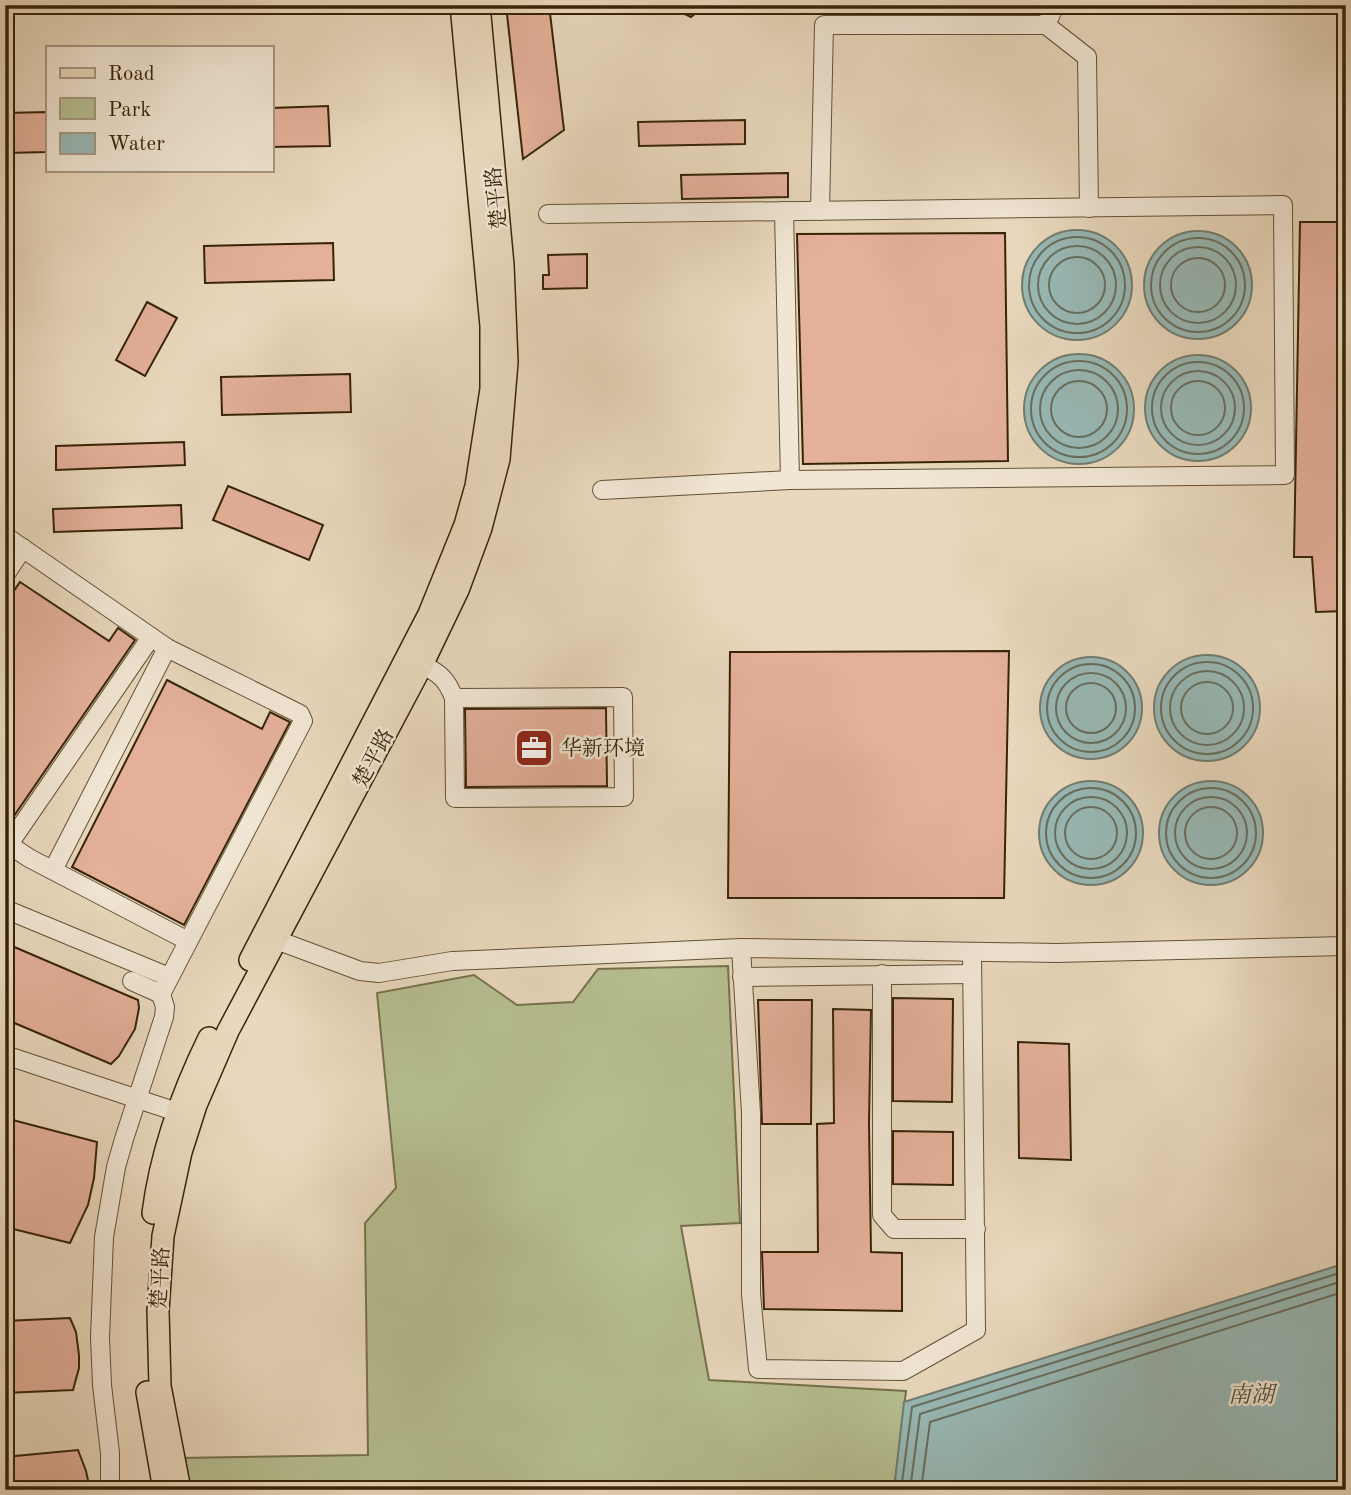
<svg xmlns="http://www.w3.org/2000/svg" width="1351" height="1495" font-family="'Old Standard TT','Noto Serif SC',serif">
<rect width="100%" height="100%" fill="#e9d8bd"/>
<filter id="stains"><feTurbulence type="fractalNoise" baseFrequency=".00286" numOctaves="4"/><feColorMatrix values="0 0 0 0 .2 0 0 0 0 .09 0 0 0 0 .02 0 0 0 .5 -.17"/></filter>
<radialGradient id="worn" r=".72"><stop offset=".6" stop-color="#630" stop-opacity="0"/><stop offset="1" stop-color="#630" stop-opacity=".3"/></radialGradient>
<path fill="#b6bf91" stroke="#76724c" stroke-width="2" d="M728,966L740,1223L681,1226L709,1380L906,1391L894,1490H187L179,1458L368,1455L365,1223L396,1188L377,993L474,975L517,1005L573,1002L598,969Z"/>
<g fill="#98b9b6" stroke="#717d70" stroke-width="2">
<circle cx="1077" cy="285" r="55"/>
<circle cx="1198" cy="285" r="54"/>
<circle cx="1079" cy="409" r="55"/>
<circle cx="1198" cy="408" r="53"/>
<circle cx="1207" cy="708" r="53"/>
<circle cx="1091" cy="708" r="51"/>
<circle cx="1091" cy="833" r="52"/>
<circle cx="1211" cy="833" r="52"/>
<path d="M1346,1263V1490H894L904,1402Z"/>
</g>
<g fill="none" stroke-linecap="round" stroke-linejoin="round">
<g stroke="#676e5e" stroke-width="2">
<circle cx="1077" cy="285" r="48"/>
<circle cx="1198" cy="285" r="47"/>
<circle cx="1077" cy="285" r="39"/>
<circle cx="1198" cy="285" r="38"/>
<circle cx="1077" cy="285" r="28"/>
<circle cx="1198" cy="285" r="27"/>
<circle cx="1079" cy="409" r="48"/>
<circle cx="1198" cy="408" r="46"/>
<circle cx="1079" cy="409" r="39"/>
<circle cx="1198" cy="408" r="37"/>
<circle cx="1079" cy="409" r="28"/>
<circle cx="1198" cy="408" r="27"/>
<circle cx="1207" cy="708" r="46"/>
<circle cx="1091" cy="708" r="44"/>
<circle cx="1207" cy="708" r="37"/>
<circle cx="1091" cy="708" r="35"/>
<circle cx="1207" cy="708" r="26"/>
<circle cx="1091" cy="708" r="25"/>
<circle cx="1091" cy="833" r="45"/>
<circle cx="1211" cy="833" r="45"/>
<circle cx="1091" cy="833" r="36"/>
<circle cx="1211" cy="833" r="36"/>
<circle cx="1091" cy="833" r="26"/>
<circle cx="1211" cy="833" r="26"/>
<path d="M901,1490L912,1407L1346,1271"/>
<path d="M910,1490L920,1414L1346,1280"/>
<path d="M921,1490L930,1422L1346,1291"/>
</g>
</g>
<g fill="#e4b09a" stroke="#362406" stroke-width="2">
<path d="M506,5H549L564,130L523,159Z"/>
<path d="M666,5H705L691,17Z"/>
<path d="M328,106L330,146L271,147V108Z"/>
<path d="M47,112V152L5,153V113Z"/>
<path d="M745,120V144L639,146L638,122Z"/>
<path d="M788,173V197L682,199L681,175Z"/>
<path d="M1300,222H1346V611L1316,612L1312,557H1294Z"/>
<path d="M1005,233L1008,461L803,464L797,234Z"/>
<path d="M333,243L334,280L205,283L204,246Z"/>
<path d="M587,254V288L543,289V275H549L548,255Z"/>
<path d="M147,302L177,318L145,376L116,360Z"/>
<path d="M350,374L351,412L222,415L221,377Z"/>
<path d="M184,442L185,465L56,470V446Z"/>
<path d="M228,486L323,525L309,560L213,520Z"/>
<path d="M181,505L182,528L54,532L53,509Z"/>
<path d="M20,582L109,641L118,628L135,640L5,829V604Z"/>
<path d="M1009,651L1004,898H728L730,652Z"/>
<path d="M167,680L262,729L270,712L290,722L184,925L72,867Z"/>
<path d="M606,708L607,786L466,787L465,709Z"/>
<path d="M5,943L138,1000L139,1008L135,1029L119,1056L111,1064L5,1019Z"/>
<path d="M893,998L953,999L952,1102L893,1101Z"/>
<path d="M758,1000H812L811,1124H762Z"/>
<path d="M833,1009L871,1010L869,1123L871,1252L902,1253V1311L764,1309L762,1252H818L817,1124L834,1123Z"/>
<path d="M1018,1042L1069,1044L1071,1160L1019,1158Z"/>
<path d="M5,1118L97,1142L94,1178L88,1205L70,1243L5,1227Z"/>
<path d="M893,1131L953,1132V1185L893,1184Z"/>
<path d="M70,1318L76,1332L79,1355V1368L73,1390L5,1393V1321Z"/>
<path d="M78,1450L86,1471L90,1490H5V1457Z"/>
</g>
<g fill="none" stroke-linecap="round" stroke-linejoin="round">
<defs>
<g id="minor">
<path d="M1046,25L1055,5"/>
<path d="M784,211L790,480"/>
<path d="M820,211L824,25H1046L1087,57L1089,208"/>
<path d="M548,214L1283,205L1285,475L790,480L602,490"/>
<path d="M5,536L167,648L300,714L303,721L161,994L165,1007L164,1017L124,1139L116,1167L104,1237L100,1338L102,1385L110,1453V1490"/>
<path d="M5,575L23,548"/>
<path d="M422,665C440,673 447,680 454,698"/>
<path d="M623,697L624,797L455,798L454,698Z"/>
<path d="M5,842L29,858L188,941"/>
<path d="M9,844L151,637"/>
<path d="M53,870L167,648"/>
<path d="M5,909L169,977"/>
<path d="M263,935L360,971L379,973L452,961L741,948L1056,953L1346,946"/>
<path d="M741,948L751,1113V1294L758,1369L903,1371L976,1330L972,952"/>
<path d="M882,974V1215L894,1229H976"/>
<path d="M742,977L972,974"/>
<path d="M132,981L161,994"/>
<path d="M5,1055L189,1116"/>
</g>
<g id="major">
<path d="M250,960L429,614L465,525L476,486L491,389V326L461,5"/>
<path d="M153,1213C161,1152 182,1093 209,1038"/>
<path d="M147,1392L164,1490"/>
<path d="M180,1490L160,1386L158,1311L163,1236L181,1152L196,1105L228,1031L422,665L458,590L481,528L499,459L507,362L503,265L479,5"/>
</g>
</defs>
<use href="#minor" stroke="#635134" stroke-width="20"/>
<use href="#major" stroke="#362406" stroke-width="24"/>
<use href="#minor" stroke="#f1e6d4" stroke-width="18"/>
<use href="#major" stroke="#e9d8bd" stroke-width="21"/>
</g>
<defs>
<symbol id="office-square" viewBox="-11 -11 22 22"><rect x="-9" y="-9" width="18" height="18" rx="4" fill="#8f2418" stroke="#f1e6d4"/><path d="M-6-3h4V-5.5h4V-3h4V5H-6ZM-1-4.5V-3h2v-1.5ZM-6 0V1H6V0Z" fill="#fff"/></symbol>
</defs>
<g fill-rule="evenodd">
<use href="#office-square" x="512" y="726" width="44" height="44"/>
</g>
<g text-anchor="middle" stroke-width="5" stroke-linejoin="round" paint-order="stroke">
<g font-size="21" fill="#362406" stroke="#f1e6d4">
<text transform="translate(496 198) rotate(-96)" y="7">楚平路</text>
<text transform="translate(373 758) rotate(-62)" y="7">楚平路</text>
<text transform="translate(160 1278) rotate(-87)" y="7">楚平路</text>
</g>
<g font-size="21" fill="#362406" stroke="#f1e6d4" text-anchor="start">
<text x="561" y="755">华新环境</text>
</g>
<g font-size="23" font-style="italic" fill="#53513b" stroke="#f1e6d4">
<text x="1251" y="1402">南湖</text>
</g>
</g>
<rect width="1351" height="1495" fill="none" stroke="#e9d8bd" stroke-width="28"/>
<rect x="7" y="7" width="1337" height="1481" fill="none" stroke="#362406" stroke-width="3.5"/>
<rect x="14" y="14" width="1323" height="1467" fill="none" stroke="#362406" stroke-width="2"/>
<rect x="46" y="46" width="228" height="126" fill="#f1e6d4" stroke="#a69882" stroke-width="2"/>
<rect x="60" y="68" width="35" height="10" fill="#e9d8bd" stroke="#a69882" stroke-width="2"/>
<text x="108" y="80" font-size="21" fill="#362406">Road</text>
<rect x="60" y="98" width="35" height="21" fill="#b6bf91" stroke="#a69882" stroke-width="2"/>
<text x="108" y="116" font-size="21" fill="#362406">Park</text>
<rect x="60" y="133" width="35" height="21" fill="#98b9b6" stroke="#a69882" stroke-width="2"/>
<text x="108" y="150" font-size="21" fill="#362406">Water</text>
<rect width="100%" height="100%" filter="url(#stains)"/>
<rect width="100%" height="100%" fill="url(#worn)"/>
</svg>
